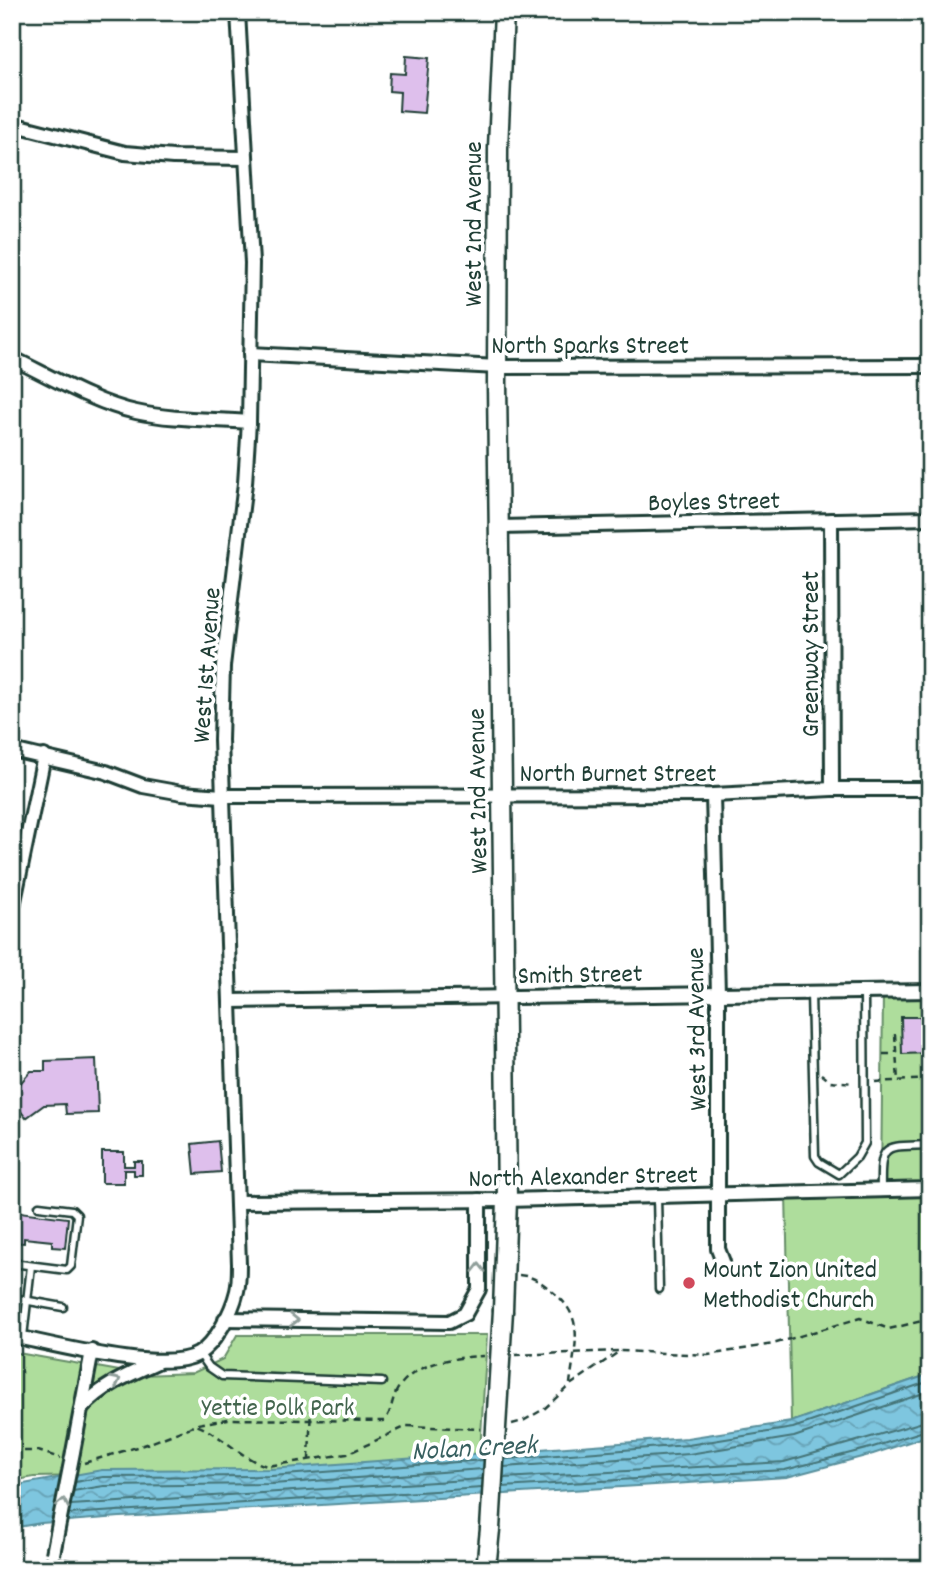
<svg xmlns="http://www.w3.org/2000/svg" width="942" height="1581" font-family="Dekko,sans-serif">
<defs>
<pattern id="water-waves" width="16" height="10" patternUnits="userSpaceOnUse" patternTransform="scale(1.75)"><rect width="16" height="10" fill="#7ec6df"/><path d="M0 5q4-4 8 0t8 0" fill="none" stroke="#67a2b6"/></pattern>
</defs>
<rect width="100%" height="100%" fill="#fff"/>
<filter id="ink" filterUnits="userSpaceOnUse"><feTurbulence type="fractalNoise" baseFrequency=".0143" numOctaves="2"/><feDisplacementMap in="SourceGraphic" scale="14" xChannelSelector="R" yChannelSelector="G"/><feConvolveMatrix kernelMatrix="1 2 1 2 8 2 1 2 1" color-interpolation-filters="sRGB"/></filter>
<g filter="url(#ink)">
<g fill="#aedd9c" stroke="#668d68" stroke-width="2">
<path d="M930,991V1374L791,1422L786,1193L881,1190L883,992Z"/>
<path d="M237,1335H487L479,1469L34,1477L12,1481V1352L142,1375L193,1373L223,1359Z"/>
</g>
<path fill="url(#water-waves)" stroke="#588f9b" stroke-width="2" d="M930,1374V1435L873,1454L787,1477L120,1517L41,1523L12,1528V1486L102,1470L270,1469L687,1438L791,1422Z"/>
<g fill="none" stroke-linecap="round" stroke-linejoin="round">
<g stroke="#457478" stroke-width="2">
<path d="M505,1459L688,1445L793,1428L930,1381"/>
<path d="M504,1467L689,1454L794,1437L930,1391"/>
<path d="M504,1478L784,1462L930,1420"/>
<path d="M75,1482L103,1477L271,1476L484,1460"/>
<path d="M503,1487L785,1470L870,1448L930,1429"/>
<path d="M73,1491L104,1486L272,1484L483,1469"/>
<path d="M71,1505L482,1479"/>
<path d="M69,1514L482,1488"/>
</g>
</g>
<g fill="#debfec" stroke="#1f3d34" stroke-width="2">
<path d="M406,56L429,58L424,113L399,111L400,92L389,91L390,73L405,74Z"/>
<path d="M901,1017H930V1053L902,1054Z"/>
<path d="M96,1059L98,1113L66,1114L65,1104L44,1105L26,1118L17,1106L16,1088L31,1071H45V1061Z"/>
<path d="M218,1141L221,1172L195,1174L192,1144Z"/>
<path d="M102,1152H124V1166H134V1161H142V1175H134V1170H124V1183H102Z"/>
<path d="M12,1211L68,1218L65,1248L52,1247V1241L24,1238V1243L12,1242Z"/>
</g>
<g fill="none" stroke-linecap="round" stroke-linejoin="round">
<defs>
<g id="lane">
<path d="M811,993L815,1156L819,1162L839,1174L857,1157L865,1143L864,992"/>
<path d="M881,1190C880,1141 884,1147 930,1145"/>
<path d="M657,1196L659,1289"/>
<path d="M12,1263L67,1270L71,1266L77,1215L72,1210L39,1206"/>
<path d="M12,1298L63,1307"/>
<path d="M23,1337L31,1266"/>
<path d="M199,1353L209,1367L222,1376L382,1382"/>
</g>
<g id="street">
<path d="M12,124L125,153L173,157L246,158"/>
<path d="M250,354L498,367L930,366"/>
<path d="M12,358C49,376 97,404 136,412C173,420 211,419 249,422"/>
<path d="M831,520L832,789"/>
<path d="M499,527L930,518"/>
<path d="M12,750L106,772L143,786L182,793L222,796L713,795L832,789H930"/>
<path d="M713,795L718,994V1249L723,1262"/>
<path d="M12,911L44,756"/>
<path d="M231,1001L930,991"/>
<path d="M238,1202L507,1200L930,1189"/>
<path d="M225,1319L449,1322L465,1314L479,1289V1200"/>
<path d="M12,1336C53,1344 164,1374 198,1354C216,1343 232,1312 237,1291C239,1283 239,1273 239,1264L221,740L223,666L245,483L249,422L252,263L238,12"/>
<path d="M82,1408C103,1385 128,1375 157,1362"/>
<path d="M73,1452L92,1351"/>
<path d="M50,1564L75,1569"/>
</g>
<g id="secondary">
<path d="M503,1310L507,1200L497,383L498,148L504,12"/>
<path d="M486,1569L490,1529"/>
</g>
</defs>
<use href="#lane" stroke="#1f3d34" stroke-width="11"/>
<use href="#street" stroke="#1f3d34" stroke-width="18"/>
<use href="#secondary" stroke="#1f3d34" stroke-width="23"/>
<g stroke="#1f3d34" stroke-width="2.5" stroke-dasharray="7 5" stroke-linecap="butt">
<path d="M895,1034L898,1082"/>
<path d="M883,1054H895"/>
<path d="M821,1074L830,1081L854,1083"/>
<path d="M875,1082L930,1079"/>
<path d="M519,1275C533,1276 543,1283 553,1292C587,1319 574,1347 570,1384"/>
<path d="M515,1355L620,1351"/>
<path d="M198,1424L228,1419L384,1421C392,1412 391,1402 396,1392C411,1363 454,1357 484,1356"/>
<path d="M512,1424L523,1421L544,1409L570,1385L620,1351L708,1355L773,1344L860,1318L889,1329L930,1319"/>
<path d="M12,1451H38L60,1458"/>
<path d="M309,1460L311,1404"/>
<path d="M84,1463L150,1443L196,1425C223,1435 241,1459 267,1466L347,1454L407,1426L481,1429"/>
</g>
<use href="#lane" stroke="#fff" stroke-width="6"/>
<use href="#street" stroke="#fff" stroke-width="12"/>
<use href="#secondary" stroke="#fff" stroke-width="18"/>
<defs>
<path id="street-bridge" d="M53,1554L73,1452"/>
<path id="secondary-bridge" d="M490,1529L503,1310"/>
</defs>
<use href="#street-bridge" stroke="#1f3d34" stroke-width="18" stroke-linecap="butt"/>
<use href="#secondary-bridge" stroke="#1f3d34" stroke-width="23" stroke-linecap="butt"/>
<use href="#street-bridge" stroke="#fff" stroke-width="12"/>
<use href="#secondary-bridge" stroke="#fff" stroke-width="18"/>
</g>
<defs><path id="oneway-chevron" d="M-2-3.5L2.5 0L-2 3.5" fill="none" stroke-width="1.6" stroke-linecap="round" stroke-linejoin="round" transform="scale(1.75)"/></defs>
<g stroke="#8f9e9a">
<use href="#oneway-chevron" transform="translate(479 1268) rotate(-90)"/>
<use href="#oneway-chevron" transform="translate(294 1320) rotate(1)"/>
<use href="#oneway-chevron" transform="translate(116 1381) rotate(-27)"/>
<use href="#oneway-chevron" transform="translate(63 1503) rotate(-79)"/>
</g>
</g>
<circle fill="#d1495b" stroke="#fff" stroke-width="2.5" cx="689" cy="1283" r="7"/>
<g text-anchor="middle" stroke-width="7" stroke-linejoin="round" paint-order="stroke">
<g font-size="26" fill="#1f3d34" stroke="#fff">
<text transform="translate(472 224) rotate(-90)" y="9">West 2nd Avenue</text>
<text x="590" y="353">North Sparks Street</text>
<text transform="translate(714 500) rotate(-1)" y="9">Boyles Street</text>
<text transform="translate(809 654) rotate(-90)" y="9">Greenway Street</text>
<text transform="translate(205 665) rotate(-86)" y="9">West 1st Avenue</text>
<text x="618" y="781">North Burnet Street</text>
<text transform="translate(476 791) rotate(-91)" y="9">West 2nd Avenue</text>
<text transform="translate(580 973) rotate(-1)" y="9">Smith Street</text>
<text transform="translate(695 1029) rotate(-91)" y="9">West 3rd Avenue</text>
<text transform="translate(583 1175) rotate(-1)" y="9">North Alexander Street</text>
</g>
<g font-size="26" fill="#1f3d34" stroke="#fff" text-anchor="start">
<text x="703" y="1277">Mount Zion United<tspan x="703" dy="30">Methodist Church</tspan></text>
</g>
<g font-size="26" fill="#43654e" stroke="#fff">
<text x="278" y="1415">Yettie Polk Park</text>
</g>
<g font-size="28" font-style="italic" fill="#375f5f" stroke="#fff">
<text transform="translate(474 1446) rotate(-3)" y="10">Nolan Creek</text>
</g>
</g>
<rect width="942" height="1581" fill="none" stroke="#fff" stroke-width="42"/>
<rect x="21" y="21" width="900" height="1539" fill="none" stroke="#1f3d34" stroke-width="2.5" filter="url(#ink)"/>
</svg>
